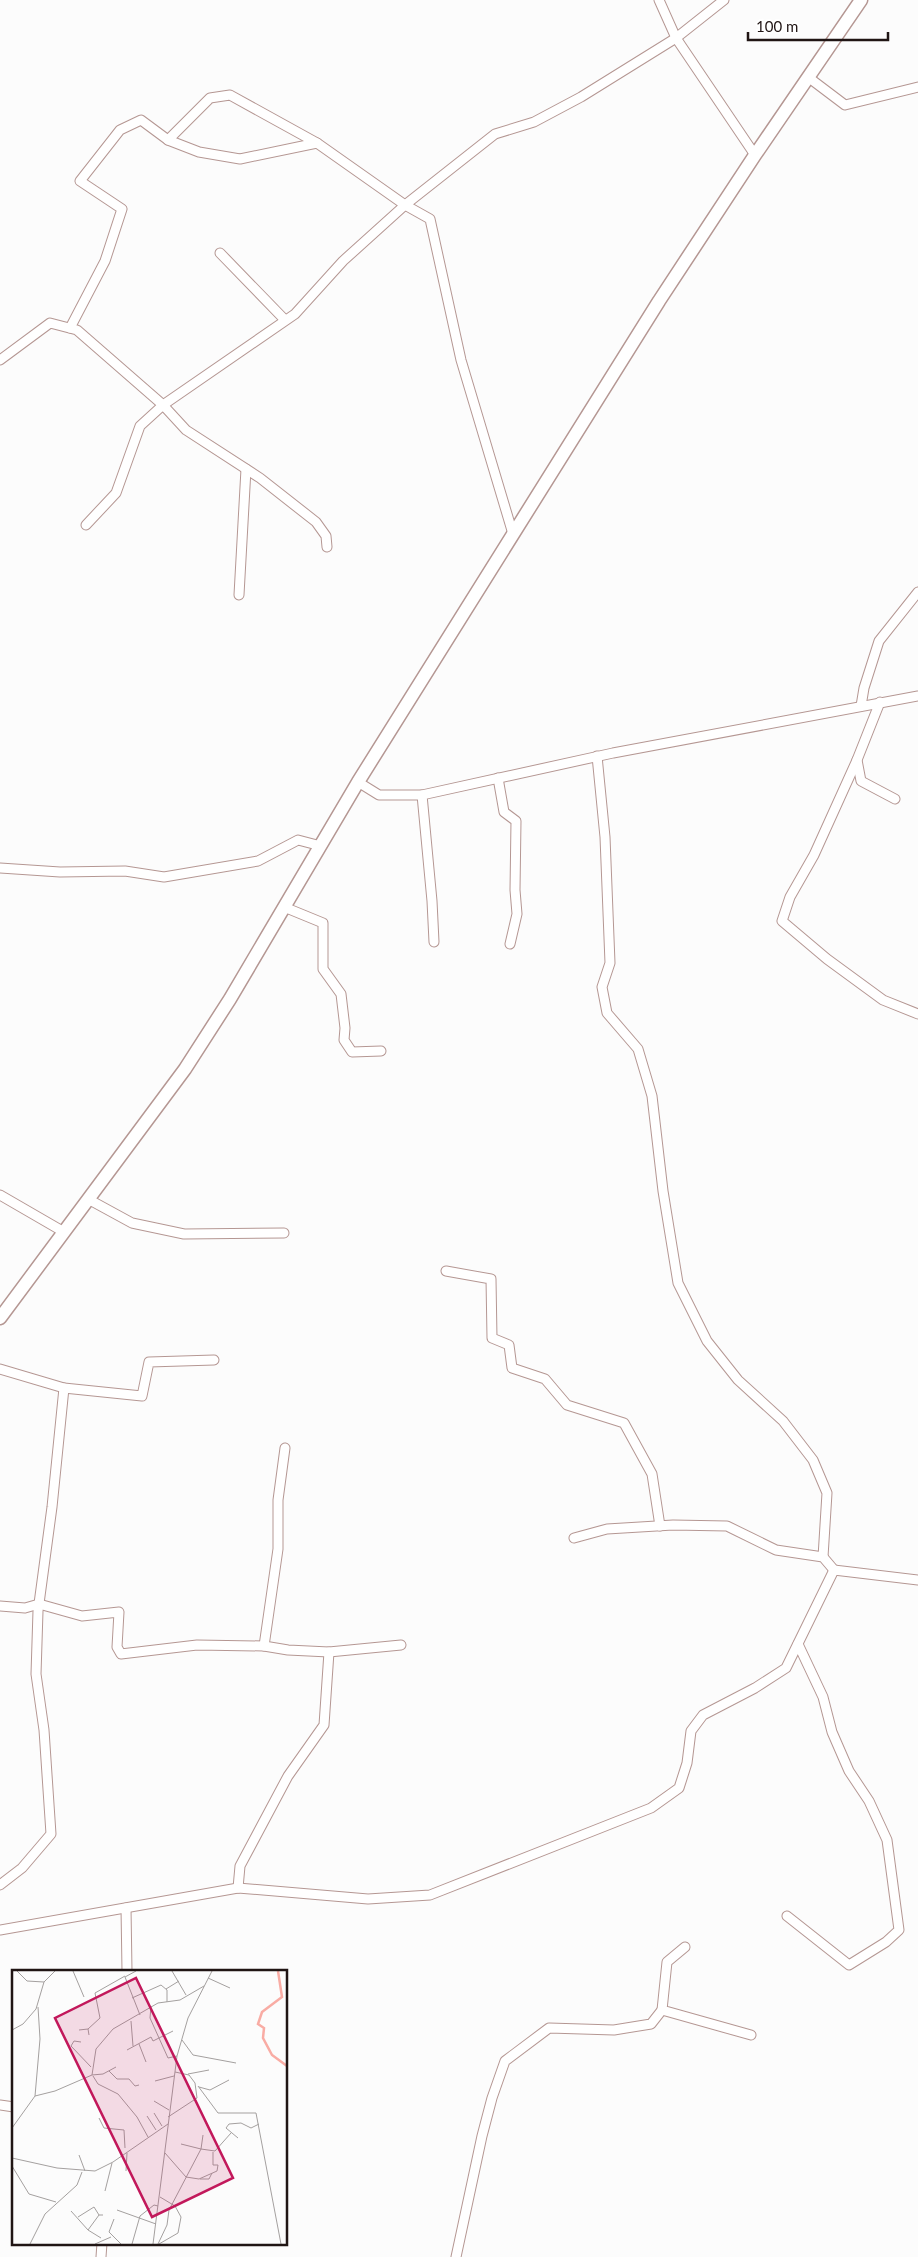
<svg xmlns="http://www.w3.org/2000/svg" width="918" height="2257" font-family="Lato,sans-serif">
<rect width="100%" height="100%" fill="#fcfcfc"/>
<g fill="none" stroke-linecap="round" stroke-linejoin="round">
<defs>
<g id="minor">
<path d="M659,0L676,38L755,155"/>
<path d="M808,77L845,105L918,87"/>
<path d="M168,140L210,98L230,95L317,143"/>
<path d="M220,253L285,320"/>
<path d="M70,328L105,261L122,209L80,181L120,130L141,120L168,140L199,152L240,159L317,143L405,205L430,219L461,360L513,534"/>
<path d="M0,360L50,323L77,330L163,405L295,314L343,261L405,205L495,134L534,122L581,97L676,38L724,0"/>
<path d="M86,525L116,493L140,426L163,405L186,430L260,478L316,522L326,536L327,547"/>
<path d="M239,595L246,469"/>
<path d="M880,702L857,760L861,781L895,799"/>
<path d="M861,706L864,688L879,641L918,592"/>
<path d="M597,756L605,837L610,963L602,987L607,1013L638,1049L652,1096L663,1191L678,1283L707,1341L738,1380L783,1421L813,1460L827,1493L823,1557"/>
<path d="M857,760L814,855L790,897L782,921L827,959L883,1000L918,1014"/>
<path d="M498,778L504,812L516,821L515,890L517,914L510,944"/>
<path d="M358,782L379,795H422L613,753L918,696"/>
<path d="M422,795L432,901L434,942"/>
<path d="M0,868L60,872L125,871L164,877L258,861L298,840L321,846"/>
<path d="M284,907L323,923V969L341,994L345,1028L344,1040L352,1052L381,1051"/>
<path d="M0,1195L64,1232"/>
<path d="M88,1199L132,1223L184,1234L284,1233"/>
<path d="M446,1271L491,1279L492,1338L509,1345L512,1368L545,1379L567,1405L624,1423L652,1474L660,1526"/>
<path d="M0,1369L64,1388L52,1507L38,1611L36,1674L44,1730L51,1834L22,1868L0,1885"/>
<path d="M64,1388L142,1396L149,1362L214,1360"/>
<path d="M574,1538L607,1529L673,1525L727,1526L776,1550L823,1557L834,1570"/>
<path d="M0,1606L25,1608L39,1604L82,1616L119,1612L117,1647L121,1654L197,1645L264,1646L288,1650L329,1652L401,1645"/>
<path d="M264,1646L278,1549V1500L285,1448"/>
<path d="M238,1888L240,1866L288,1776L324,1725L329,1652"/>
<path d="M126,1908L127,1971"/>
<path d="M787,1916L849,1965L886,1942L899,1930L887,1840L869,1801L849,1771L832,1732L823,1697L798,1644"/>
<path d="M0,1930L238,1888L368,1899L430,1895L651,1808L679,1788L687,1763L691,1731L703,1715L755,1688L786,1668L834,1570L918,1580"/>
<path d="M685,1947L667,1962L662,2010L751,2035"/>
<path d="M0,2105L14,2107"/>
<path d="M101,2257L102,2243"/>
<path d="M456,2257L482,2136L492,2098L505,2061L549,2028L614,2030L651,2024L662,2010"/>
</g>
<path id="secondary" d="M0,1318L185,1069L230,999L358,782L659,301L755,155L861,0"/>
</defs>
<use href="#minor" stroke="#b59793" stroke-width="11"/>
<use href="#secondary" stroke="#b59793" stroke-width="15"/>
<use href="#minor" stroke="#fff" stroke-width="9"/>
<use href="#secondary" stroke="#fff" stroke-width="12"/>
</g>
<g transform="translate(12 1970)">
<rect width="275" height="275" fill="#fcfcfc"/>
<path fill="none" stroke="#f9aca4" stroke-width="2.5" d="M266,1L270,27L250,42L246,54L252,58L251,68L260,85L275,96"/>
<path fill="none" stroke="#a4a09f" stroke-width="1" d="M5,1L15,11L32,12M61,1L72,27M124,1L113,7L128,45M160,1L174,25M196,8L218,18M154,19L167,11M120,28L149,15L155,20V32M139,36L138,48L156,88L165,86M119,51L121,76M76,59L88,48L83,23L113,6M0,60L11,54L24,39L32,12L43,1M67,60L76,59L77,65M170,70L181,85L224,93M69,72L62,71L59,76L79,97M127,74L134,92M115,80L139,67L141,71L161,61M97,101L105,109H117L123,116L127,115M176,104L197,100M80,105L91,104L104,97M81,106L86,114L106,124L125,147L136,167M143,111L162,106M186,116L206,143H244L269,274M187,117L198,120L217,110M23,126L43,121L80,105L84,79L101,59L146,33L168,30L192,16M142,131L157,140M142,143L150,156M135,146L144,160M156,147L185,128L183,113L177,105L163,102M87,148L92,158L112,160L113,178M0,158L23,126L28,69L26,37M226,168L214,158L217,154L229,153L239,158L247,154M169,174L189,179L191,165M153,183L174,207L187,209L205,201L206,195H201V182M67,185L73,201M0,188L45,198L83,201L101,192L156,154M0,196L17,224L44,232M114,201L115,183M188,209H197L200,203M93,221L100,193M105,240L144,254M59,241L76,260L87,245M66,247L82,237L87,245H91M102,249L97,262L109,274M76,260L89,268M18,274L33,244L65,215L70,202M83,274L99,267M120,274L128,246L142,235L146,236M141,274L165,86L176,48L200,1M146,274L155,255L157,240L189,179L203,181L219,163M147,274L166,263L169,247L163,236L148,227"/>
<path fill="#c2185b" fill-opacity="0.15" stroke="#c2185b" stroke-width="2.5" d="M124,8L221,208L140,247L43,48Z"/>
<rect width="275" height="275" fill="none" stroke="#201514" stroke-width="2.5"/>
</g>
<path d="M748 32v8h140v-8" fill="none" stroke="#201514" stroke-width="2.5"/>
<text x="756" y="32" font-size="15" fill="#201514" stroke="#ffffff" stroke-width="4" paint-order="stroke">100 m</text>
</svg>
